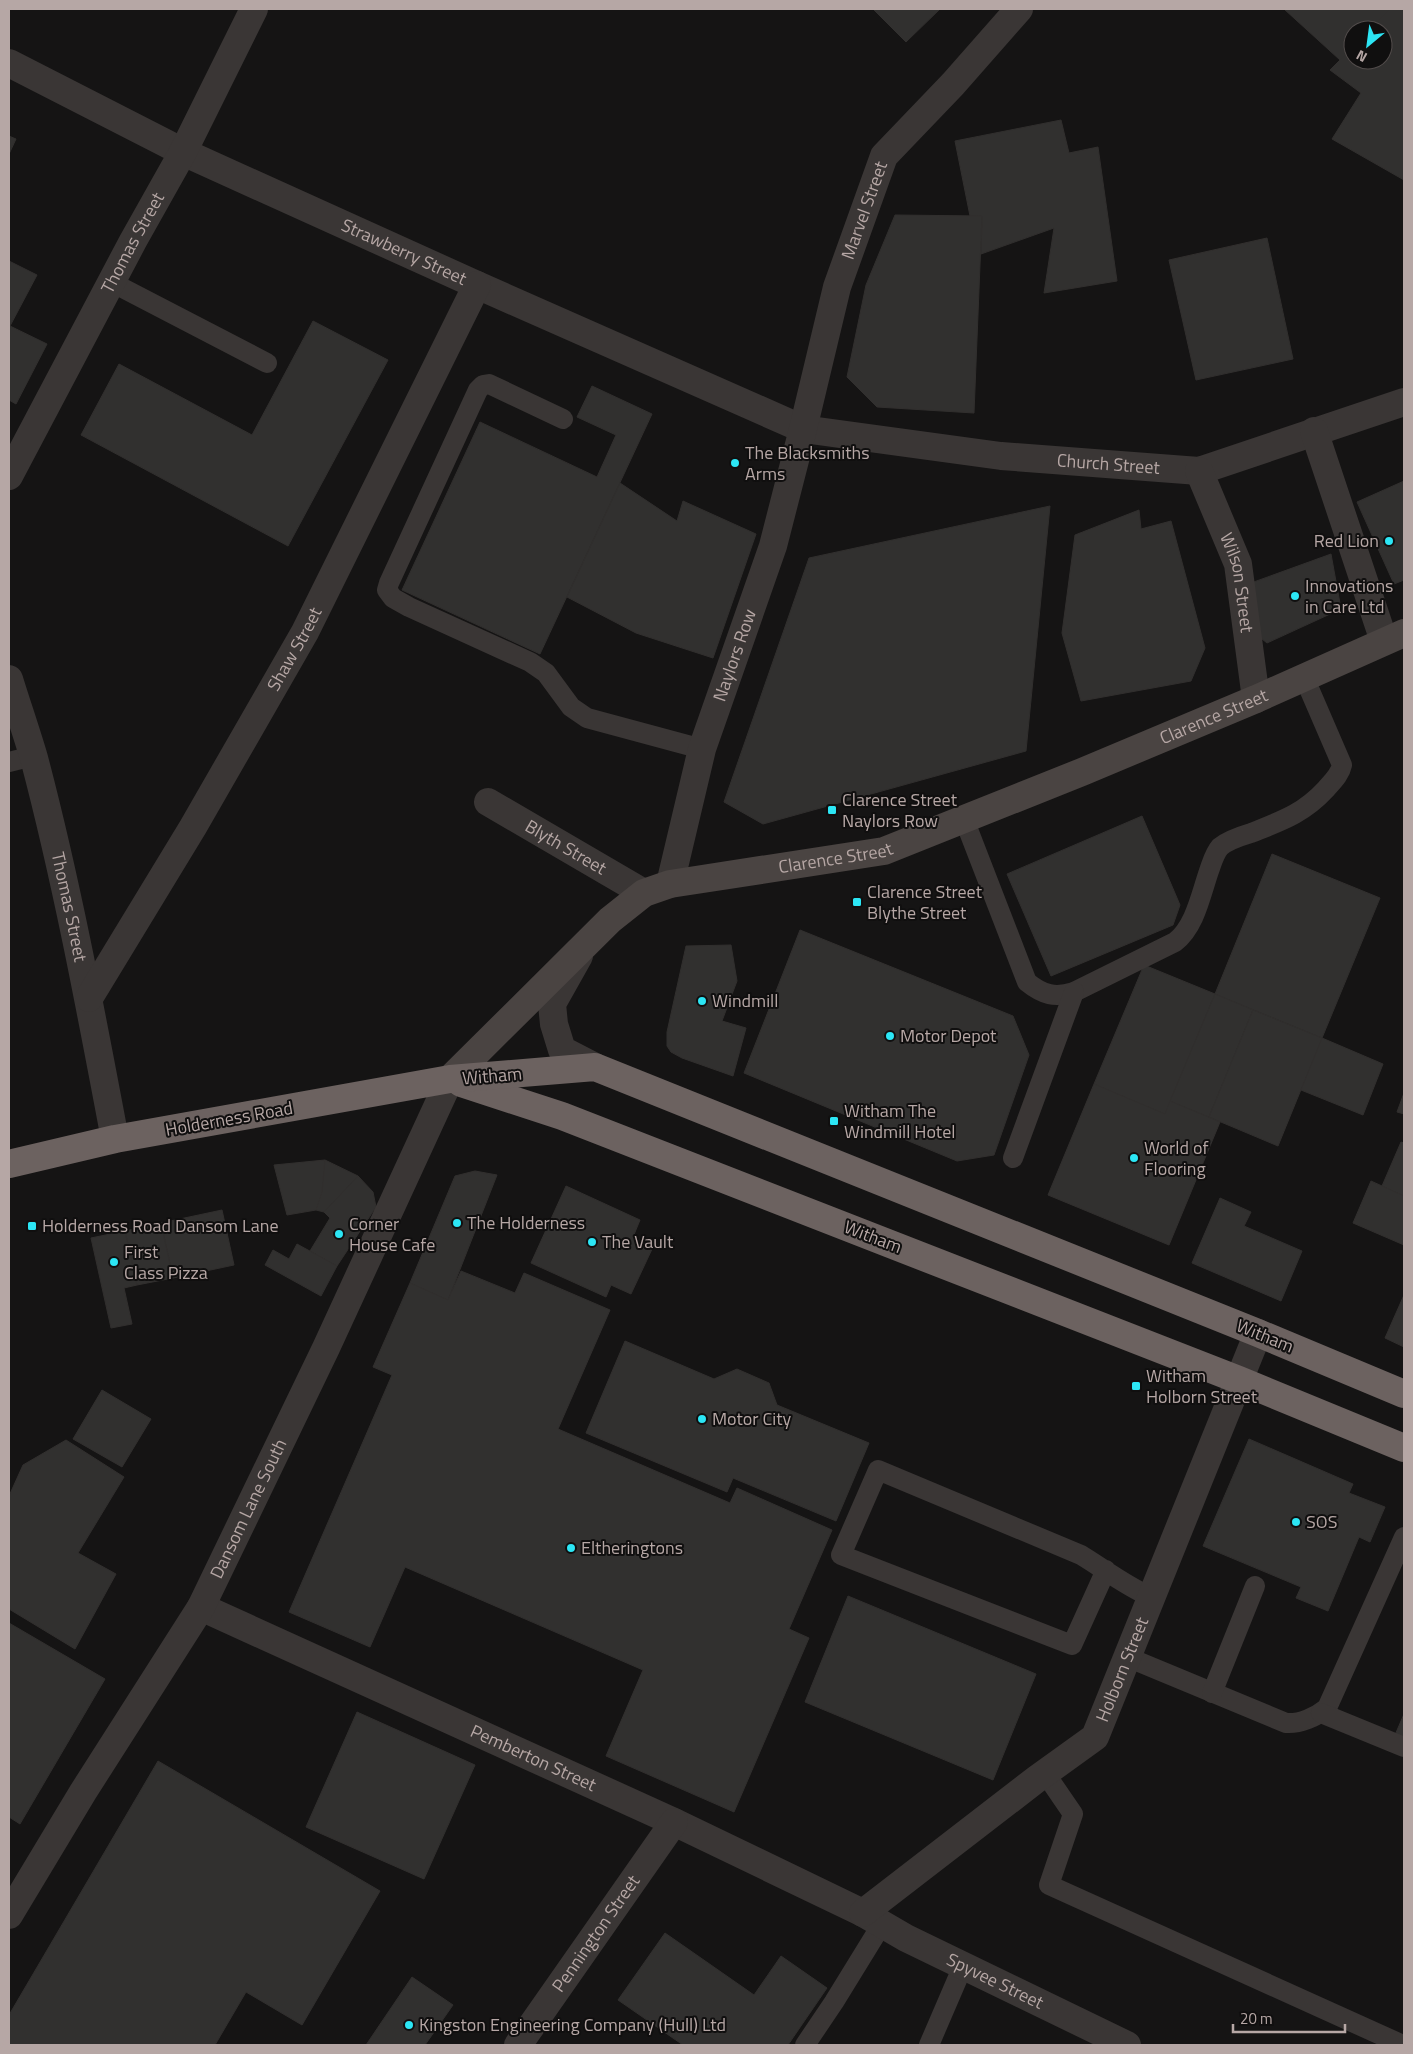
<svg xmlns="http://www.w3.org/2000/svg" width="1413" height="2054" font-family="'Titillium Web',sans-serif">
<rect width="100%" height="100%" fill="#151414"/>
<g fill="#31302f" stroke="#312f2e">
<path d="M873,9H940L906,42Z"/>
<path d="M1284,9H1390L1369,30H1353V47L1340,60Z"/>
<path d="M1390,9H1404V180L1332,139L1361,93L1330,70L1353,47V60H1383V30H1369Z"/>
<path d="M1061,120L1069,153L1098,147L1117,281L1044,293L1054,228L981,254L982,216H970L955,141Z"/>
<path d="M9,136L16,139L9,154Z"/>
<path d="M895,215L982,216L974,413L877,407L847,377L866,285Z"/>
<path d="M1267,238L1293,359L1196,380L1169,260Z"/>
<path d="M9,261L37,275L10,326L47,344L16,404L9,400Z"/>
<path d="M313,321L388,360L288,546L81,435L119,364L252,435Z"/>
<path d="M592,386L652,414L540,654L402,590L480,422L597,477L616,435L577,417Z"/>
<path d="M1404,481V580L1394,584L1357,502Z"/>
<path d="M620,483L677,521L683,501L756,534L713,658L636,633L567,597Z"/>
<path d="M1050,506L1026,751L763,824L724,802L809,558Z"/>
<path d="M1139,510L1141,529L1171,521L1205,648L1191,681L1081,701L1062,633L1075,535Z"/>
<path d="M1331,554L1341,609L1267,643L1251,630V583Z"/>
<path d="M1142,816L1180,905L1173,925L1051,976L1007,874Z"/>
<path d="M1272,854L1380,898L1322,1038L1215,994Z"/>
<path d="M800,930L1013,1016L1029,1055L994,1155L957,1161L744,1073Z"/>
<path d="M731,945L737,981L722,1021L746,1028L733,1076L682,1058L671,1052L667,1046V1032L686,946Z"/>
<path d="M1144,965L1215,994L1165,1114L1094,1084Z"/>
<path d="M1215,994L1253,1010L1209,1117L1170,1101Z"/>
<path d="M1253,1010L1322,1038L1278,1146L1209,1117Z"/>
<path d="M1322,1038L1383,1064L1363,1115L1301,1090Z"/>
<path d="M1094,1084L1165,1114L1170,1101L1220,1122L1169,1245L1048,1195Z"/>
<path d="M1404,1093V1114L1397,1112Z"/>
<path d="M1401,1142L1404,1143V1196L1382,1186Z"/>
<path d="M325,1160L322,1192L316,1210L287,1215L274,1165Z"/>
<path d="M325,1160L358,1176L324,1212L316,1210L322,1192Z"/>
<path d="M475,1171L497,1175L448,1300L410,1283L455,1176Z"/>
<path d="M358,1176L373,1192L376,1207L337,1266L310,1251L330,1218L324,1212Z"/>
<path d="M1371,1181L1404,1196V1245L1353,1223Z"/>
<path d="M566,1186L640,1220L633,1237L653,1247L631,1294L611,1285L606,1297L531,1263Z"/>
<path d="M1220,1198L1251,1212L1244,1226L1302,1251L1281,1301L1192,1263Z"/>
<path d="M222,1210L234,1265L173,1278L161,1223Z"/>
<path d="M161,1223L173,1278L137,1285L125,1231Z"/>
<path d="M125,1231L137,1285L124,1288L132,1324L111,1328L91,1238Z"/>
<path d="M297,1244L337,1266L321,1296L265,1265L273,1250L289,1259Z"/>
<path d="M461,1271L515,1293L524,1273L610,1310L558,1429L730,1503L737,1488L832,1530L789,1629L809,1638L734,1812L606,1756L643,1670L405,1567L370,1647L289,1612L392,1375L373,1367L410,1283L448,1300Z"/>
<path d="M1404,1295V1347L1385,1338Z"/>
<path d="M625,1341L714,1379L737,1369L769,1383L777,1405L869,1443L836,1521L733,1478L727,1492L586,1433Z"/>
<path d="M102,1390L151,1419L122,1467L73,1439Z"/>
<path d="M1249,1439L1353,1484L1349,1493L1385,1507L1370,1542L1359,1537L1328,1611L1296,1598L1301,1587L1203,1546Z"/>
<path d="M66,1440L124,1477L78,1553L116,1574L75,1649L9,1609V1496L23,1465Z"/>
<path d="M848,1596L1036,1674L993,1780L805,1702Z"/>
<path d="M9,1623L105,1679L20,1824L9,1817Z"/>
<path d="M357,1712L475,1765L424,1879L306,1827Z"/>
<path d="M1404,1714V1739L1395,1735Z"/>
<path d="M158,1761L380,1891L302,2025L246,1992L215,2045H9V2015Z"/>
<path d="M665,1933L754,1995L781,1956L827,1988L788,2045H683L618,2000Z"/>
<path d="M412,1977L453,2005L425,2045H366Z"/>
</g>
<g fill="none" stroke-linecap="round" stroke-linejoin="round">
<g stroke="#3a3635" stroke-width="20">
<path d="M111,282L267,363"/>
<path d="M563,419L489,384L483,385L478,390L389,583L387,590L393,598L409,607L530,662L546,673L571,707L587,718L702,749"/>
<path d="M9,762L33,756"/>
<path d="M964,819L1027,982C1043,995 1055,998 1074,992L1175,942C1195,927 1201,894 1209,871C1212,863 1214,854 1220,847C1228,840 1241,836 1251,833C1281,821 1303,814 1326,789C1332,782 1340,775 1342,765L1304,677"/>
<path d="M1013,1158L1074,992"/>
<path d="M1106,1570L1072,1645L841,1555L878,1470L1081,1555C1104,1569 1126,1586 1151,1597"/>
<path d="M1127,1657L1286,1723C1300,1724 1316,1717 1327,1708L1404,1537"/>
<path d="M1212,1693L1255,1586"/>
<path d="M1321,1713L1404,1747"/>
<path d="M1045,1773L1073,1814L1049,1885L1403,2045"/>
<path d="M805,2045L834,2002L882,1924"/>
<path d="M929,2045L963,1966"/>
</g>
<g stroke="#3a3635" stroke-width="28">
<path id="s1" d="M9,63L183,152L477,285L803,429L1001,456L1199,471L1404,402"/>
<path d="M1314,431L1384,641"/>
<path id="s2" d="M1199,471L1238,564L1256,699"/>
<path id="s3" d="M9,476L133,241L183,152L254,9"/>
<path id="s4" d="M9,679C17,705 26,731 34,758C67,883 91,1012 115,1139"/>
<path id="s5" d="M488,802L644,893"/>
<path id="s6" d="M670,884L702,749L773,546L803,429L837,287L884,156L953,84L1019,9"/>
<path d="M579,956L552,1004L554,1024L562,1050L595,1067"/>
<path id="s7" d="M89,998L193,827L305,632L477,285"/>
<path id="s8" d="M201,1607L674,1822L863,1913L906,1938L1127,2045"/>
<path id="s9" d="M863,1913L1038,1778L1095,1737L1258,1333"/>
<path id="s10" d="M9,1915L83,1792L201,1607L326,1348L450,1079"/>
<path id="s11" d="M518,2045L674,1822"/>
</g>
<path stroke="#4a4442" stroke-width="28" id="s12" d="M450,1079L610,920L644,893L670,884L884,851L1082,772L1256,699L1404,633"/>
<g stroke="#6c6260" stroke-width="28">
<path d="M461,1083L562,1116L1239,1380L1404,1448"/>
<path d="M9,1164L115,1139L450,1079L595,1067L1258,1333L1404,1394"/>
</g>
</g>
<g fill="#2ce6f5" stroke="#100f0f" stroke-width="2">
<circle cx="735" cy="463" r="5"/>
<circle cx="1389" cy="541" r="5"/>
<circle cx="1295" cy="596" r="5"/>
<rect x="827" y="805" width="10" height="10" rx="2.5"/>
<rect x="852" y="897" width="10" height="10" rx="2.5"/>
<circle cx="702" cy="1001" r="5"/>
<circle cx="890" cy="1036" r="5"/>
<rect x="829" y="1116" width="10" height="10" rx="2.5"/>
<circle cx="1134" cy="1158" r="5"/>
<circle cx="457" cy="1223" r="5"/>
<rect x="27" y="1221" width="10" height="10" rx="2.5"/>
<circle cx="339" cy="1234" r="5"/>
<circle cx="592" cy="1242" r="5"/>
<circle cx="114" cy="1262" r="5"/>
<rect x="1131" y="1381" width="10" height="10" rx="2.5"/>
<circle cx="702" cy="1419" r="5"/>
<circle cx="1296" cy="1522" r="5"/>
<circle cx="571" cy="1548" r="5"/>
<circle cx="409" cy="2025" r="5"/>
</g>
<g text-anchor="middle" stroke-width="4" stroke-linejoin="round" paint-order="stroke">
<g font-size="18" fill="#b6a7a5" stroke="#100f0f">
<text dy="6" stroke="none"><textPath href="#s6" startOffset="702">Marvel Street</textPath></text>
<text dy="6" stroke="none"><textPath href="#s3" startOffset="264">Thomas Street</textPath></text>
<text dy="6" stroke="none"><textPath href="#s1" startOffset="438">Strawberry Street</textPath></text>
<text dy="6" stroke="none"><textPath href="#s1" startOffset="1182">Church Street</textPath></text>
<text dy="6" stroke="none"><textPath href="#s2" startOffset="119">Wilson Street</textPath></text>
<text dy="6" stroke="none"><textPath href="#s7" startOffset="405">Shaw Street</textPath></text>
<text dy="6" stroke="none"><textPath href="#s6" startOffset="238">Naylors Row</textPath></text>
<text dy="6" stroke="none"><textPath href="#s12" startOffset="869">Clarence Street</textPath></text>
<text dy="6" stroke="none"><textPath href="#s5" startOffset="90">Blyth Street</textPath></text>
<text dy="6" stroke="none"><textPath href="#s12" startOffset="464">Clarence Street</textPath></text>
<text dy="6" stroke="none"><textPath href="#s4" startOffset="236">Thomas Street</textPath></text>
<text transform="translate(492 1076) rotate(-5)" y="6">Witham</text>
<text transform="translate(229 1119) rotate(-10)" y="6">Holderness Road</text>
<text transform="translate(873 1237) rotate(21)" y="6">Witham</text>
<text transform="translate(1265 1336) rotate(22)" y="6">Witham</text>
<text dy="6" stroke="none"><textPath href="#s10" startOffset="472">Dansom Lane South</textPath></text>
<text dy="6" stroke="none"><textPath href="#s9" startOffset="364">Holborn Street</textPath></text>
<text dy="6" stroke="none"><textPath href="#s8" startOffset="365">Pemberton Street</textPath></text>
<text dy="6" stroke="none"><textPath href="#s11" startOffset="136">Pennington Street</textPath></text>
<text dy="6" stroke="none"><textPath href="#s8" startOffset="878">Spyvee Street</textPath></text>
</g>
<g font-size="18" fill="#b6a7a5" stroke="#100f0f" text-anchor="start">
<text x="745" y="459">The Blacksmiths<tspan x="745" dy="21">Arms</tspan></text>
<text x="1379" y="547" text-anchor="end">Red Lion</text>
<text x="1305" y="592">Innovations<tspan x="1305" dy="21">in Care Ltd</tspan></text>
<text x="842" y="806">Clarence Street<tspan x="842" dy="21">Naylors Row</tspan></text>
<text x="867" y="898">Clarence Street<tspan x="867" dy="21">Blythe Street</tspan></text>
<text x="712" y="1007">Windmill</text>
<text x="900" y="1042">Motor Depot</text>
<text x="844" y="1117">Witham The<tspan x="844" dy="21">Windmill Hotel</tspan></text>
<text x="1144" y="1154">World of<tspan x="1144" dy="21">Flooring</tspan></text>
<text x="467" y="1229">The Holderness</text>
<text x="349" y="1230">Corner<tspan x="349" dy="21">House Cafe</tspan></text>
<text x="42" y="1232">Holderness Road Dansom Lane</text>
<text x="602" y="1248">The Vault</text>
<text x="124" y="1258">First<tspan x="124" dy="21">Class Pizza</tspan></text>
<text x="1146" y="1382">Witham<tspan x="1146" dy="21">Holborn Street</tspan></text>
<text x="712" y="1425">Motor City</text>
<text x="1306" y="1528">SOS</text>
<text x="581" y="1554">Eltheringtons</text>
<text x="419" y="2031">Kingston Engineering Company (Hull) Ltd</text>
</g>
</g>
<rect width="1413" height="2054" fill="none" stroke="#b6a7a5" stroke-width="20"/>
<g transform="translate(1368 45) rotate(209)"><circle r="24" fill="#100f0f" stroke="#524c4b"/>
<path d="M0-4L9 19L0 12L-9 19Z" fill="#2ce6f5"/>
<text y="-8" font-size="14" font-weight="bold" text-anchor="middle" fill="#b6a7a5">N</text>
</g>
<path d="M1233 2024v8h112v-8" fill="none" stroke="#b6a7a5" stroke-width="2.5"/>
<text x="1240" y="2024" font-size="15" fill="#b6a7a5" stroke="#100f0f" stroke-width="4" paint-order="stroke">20 m</text>
</svg>
